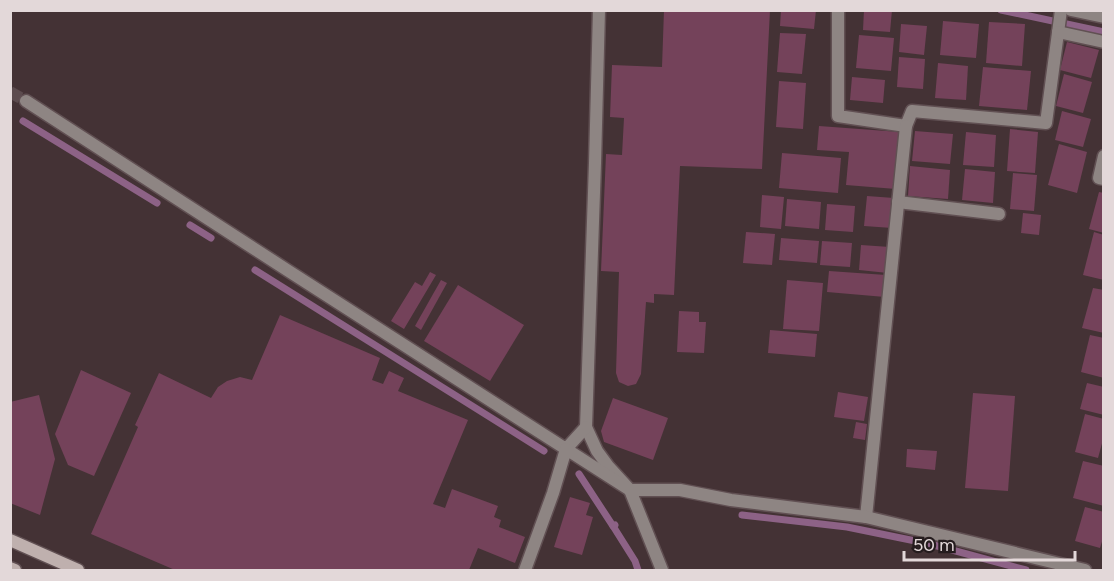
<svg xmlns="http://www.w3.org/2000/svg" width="1114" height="581" font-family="Figtree,sans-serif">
<rect width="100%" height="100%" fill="#443235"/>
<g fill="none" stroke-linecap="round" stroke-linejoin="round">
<g stroke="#8d6286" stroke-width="7">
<path d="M1001,10L1104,32"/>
<path d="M23,121L157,203"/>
<path d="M190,225L211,238"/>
<path d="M255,270L544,451"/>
<path d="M579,474L613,526L615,525"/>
<path d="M742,515L847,527L930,544L1026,570"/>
<path d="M613,526L635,561L638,570"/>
</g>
</g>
<g fill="#74425a">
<path d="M664,10H770L762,169L680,166L674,295L654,294V303L646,302L641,374L636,384L628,386L619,382L616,373L619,272L601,271L606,154L622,155L624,118L610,117L612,65L662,67Z"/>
<path d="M781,10H816L814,29L780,26Z"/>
<path d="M864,10H892L890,32L863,30Z"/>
<path d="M943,21L979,24L976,58L940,55Z"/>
<path d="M989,22L1025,24L1022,66L986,63Z"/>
<path d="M901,24L927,26L924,55L899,52Z"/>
<path d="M780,33L806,34L802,74L777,72Z"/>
<path d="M859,35L894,38L891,71L856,68Z"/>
<path d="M1067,42L1099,50L1091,78L1060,70Z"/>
<path d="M899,57L925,59L923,89L897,87Z"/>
<path d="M938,63L968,66L966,100L935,98Z"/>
<path d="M983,67L1031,71L1027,110L979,106Z"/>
<path d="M1064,74L1092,82L1083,113L1056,106Z"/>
<path d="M852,77L885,80L883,103L850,100Z"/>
<path d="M779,81L806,83L803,129L776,127Z"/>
<path d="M1062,111L1091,119L1083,147L1055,140Z"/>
<path d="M819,126L900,132L896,189L846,185L849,152L817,150Z"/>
<path d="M1010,129L1038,132L1035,173L1007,171Z"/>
<path d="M915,131L953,134L950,164L912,161Z"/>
<path d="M966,132L996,135L994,167L963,165Z"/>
<path d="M1059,144L1087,152L1077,193L1048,185Z"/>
<path d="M782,153L841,158L838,193L779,188Z"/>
<path d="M910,166L950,170L948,199L908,196Z"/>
<path d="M965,169L995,172L993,203L962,200Z"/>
<path d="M1013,173L1037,175L1034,211L1010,209Z"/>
<path d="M1099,192L1104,193V233L1089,229Z"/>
<path d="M762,195L784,197L781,229L760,227Z"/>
<path d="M867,196L894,198L892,228L864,226Z"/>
<path d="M787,199L821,202L819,229L785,226Z"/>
<path d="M827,204L855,206L853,232L825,230Z"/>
<path d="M1023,213L1041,215L1039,235L1021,233Z"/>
<path d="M746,232L775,234L772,265L743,263Z"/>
<path d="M1094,232L1104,235V280L1083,275Z"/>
<path d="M781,238L819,241L817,263L779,260Z"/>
<path d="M822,241L852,243L850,267L820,265Z"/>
<path d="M861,245L890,247L888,273L859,270Z"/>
<path d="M829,271L886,275L885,297L827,292Z"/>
<path d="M430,272L436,275L404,329L391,321L415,282L422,286Z"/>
<path d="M441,280L447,283L421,330L415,326Z"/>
<path d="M787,280L823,283L819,331L783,329Z"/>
<path d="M458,285L524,325L490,381L424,341Z"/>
<path d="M1093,288L1104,290V333L1082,328Z"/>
<path d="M679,311L699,312V322H706L704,353L677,352Z"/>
<path d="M280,315L380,358L372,380L383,384L389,371L404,378L398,391L468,420L433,504L445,508L452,489L498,506L494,517L501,520L499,527L525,537L515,563L478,548L469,570H175L91,534L138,427L135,425L159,373L211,398L218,387L227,381L240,377L252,380Z"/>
<path d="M770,330L817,334L815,357L768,353Z"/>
<path d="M1090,335L1104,338V378L1081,372Z"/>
<path d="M81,370L131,393L94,476L68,465L55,434Z"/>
<path d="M1087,383L1104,387V415L1080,409Z"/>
<path d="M838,392L868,397L864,421L834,417Z"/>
<path d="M973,393L1015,396L1008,491L965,488Z"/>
<path d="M39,395L55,459L40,515L10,503V402Z"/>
<path d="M613,398L668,418L653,460L604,442L601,431Z"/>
<path d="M1085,414L1104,419V436L1098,458L1075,452Z"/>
<path d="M856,422L867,424L865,440L853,438Z"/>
<path d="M907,449L937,451L935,470L906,467Z"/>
<path d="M1083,461L1104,466V506L1073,498Z"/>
<path d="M570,497L590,503L586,515L593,517L582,555L554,547Z"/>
<path d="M1085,507L1104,512V535L1100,548L1075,541Z"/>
</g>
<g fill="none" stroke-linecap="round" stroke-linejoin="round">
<path stroke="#5c4b4e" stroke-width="12" stroke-dasharray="12 6" stroke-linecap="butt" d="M10,92L26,101"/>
<defs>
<g id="street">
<path d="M599,10L595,163L586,427L597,451L608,466L630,490L662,570"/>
<path d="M838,10V116L906,126L912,111L1046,123L1061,10"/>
<path d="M1071,10L1104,17"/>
<path d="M1058,32L1104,42"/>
<path d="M26,101L287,270L566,449L586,427"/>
<path d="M1104,156L1099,178L1104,179"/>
<path d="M898,202L999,214"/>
<path d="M866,517L906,126"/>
<path d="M525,570L553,493L566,449L630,490H680L731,500L866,517L1085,570"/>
</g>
<g id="secondary">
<path d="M10,540L78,570"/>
<path d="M10,568L15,570"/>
</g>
</defs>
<use href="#street" stroke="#615053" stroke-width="15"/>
<use href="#secondary" stroke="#615053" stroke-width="15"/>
<use href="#street" stroke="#8e8583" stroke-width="12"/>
<use href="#secondary" stroke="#bfb0ae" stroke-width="12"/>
</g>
<rect width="1114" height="581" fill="none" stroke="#e3d8d9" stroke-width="24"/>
<path d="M904 551v9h171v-9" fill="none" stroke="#e3d8d9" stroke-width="3"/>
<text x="913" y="551" font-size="18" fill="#e3d8d9" stroke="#251c1e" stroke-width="4.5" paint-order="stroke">50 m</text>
</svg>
